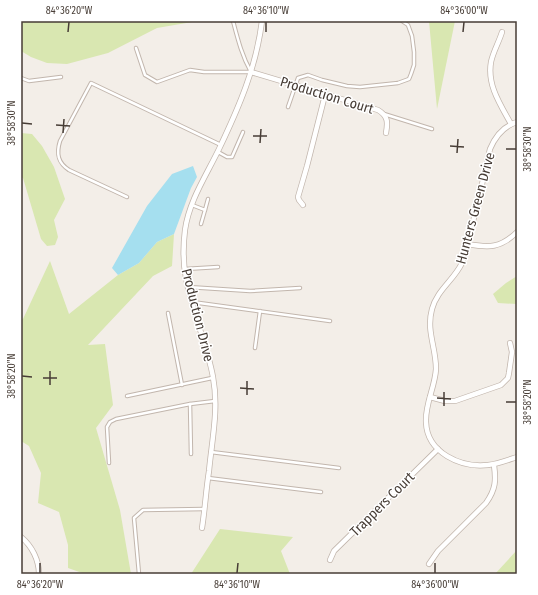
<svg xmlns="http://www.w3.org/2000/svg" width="538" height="595" font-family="'Fira Sans Condensed',sans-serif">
<rect width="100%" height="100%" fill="#f3eee8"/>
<g fill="#d9e7b1">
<path d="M21,21H198L157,28L108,53L67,64L47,63L31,57L21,51Z"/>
<path d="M429,21H455L437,109Z"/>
<path d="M21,133L32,134L42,146L54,167L65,199L54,220L58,237L55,245L47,246L41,239L23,178L21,177Z"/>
<path d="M174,234L172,266L153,276L88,345L105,344L113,405L96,428L120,510L131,574H85L68,568V545L59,512L38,503L41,473L29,446L21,441V318L23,319L50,261L69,314L118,275L139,263L157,242Z"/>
<path d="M517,276V304L498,303L493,294L506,283Z"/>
<path d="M220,529L293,537L281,551L290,574H191Z"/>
<path d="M517,550V574H495Z"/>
</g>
<path fill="#a5dfef" d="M193,166L197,177L191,188L174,234L157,242L139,263L118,275L112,268L147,206L172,174Z"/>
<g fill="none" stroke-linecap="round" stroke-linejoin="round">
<defs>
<g id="lane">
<path d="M136,48L145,75L157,82L190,70L204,72H251C242,56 238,40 233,21"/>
<path d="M21,78L29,81L61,77"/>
<path d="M288,107L298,78L308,75L322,80L347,86L360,87L398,83L409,79L411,74L414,65V52L412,36L408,25L402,21"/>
<path d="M384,114L432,129"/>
<path d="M218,152L227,157H232L243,132"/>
<path d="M127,197L69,170C58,163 56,154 60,141L91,83L221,145"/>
<path d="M192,205L205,210L208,199"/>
<path d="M201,224L205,210"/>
<path d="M185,269L218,267"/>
<path d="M188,287L250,291L300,288"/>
<path d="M192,302L330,321"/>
<path d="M168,313L182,385"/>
<path d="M255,348L260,311"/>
<path d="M127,396L212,378"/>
<path d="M190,404L191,454"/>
<path d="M211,452L339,468"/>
<path d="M109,463L107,427L110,422L116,419L190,404L215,401"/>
<path d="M208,478L321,492"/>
<path d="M139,574L134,518L143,510L204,509"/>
</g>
<g id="street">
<path d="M502,32C499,42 493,52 491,62C487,85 500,104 511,124"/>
<path d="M251,72L378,110C388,116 388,122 386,133"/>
<path d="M517,122C504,126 495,137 490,149C484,174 479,200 472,225C469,238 467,251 462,263C454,280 437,290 432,309C426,331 436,347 436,369C435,387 425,404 426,422C427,453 461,468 488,465C498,464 508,460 517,457"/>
<path d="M303,205L299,200L298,197L307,166L325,95"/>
<path d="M468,244C489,248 501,248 517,232"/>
<path d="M430,397L445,401H455L501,385L508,378L509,373L512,352L510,343"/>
<path d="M202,528C205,509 206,490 209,471C212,439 219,409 213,377C207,344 192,312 186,278C183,263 183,246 185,230C189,201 206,176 219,149C239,107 256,68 262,21"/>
<path d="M21,537C32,546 39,560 39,574"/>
<path d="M330,560L334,551L438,449"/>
<path d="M429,564L438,551L486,503C496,489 496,480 494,465"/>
</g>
</defs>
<use href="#lane" stroke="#c2b6ad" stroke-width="4.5"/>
<use href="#street" stroke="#c2b6ad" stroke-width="6"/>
<use href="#lane" stroke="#fff" stroke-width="2.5"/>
<use href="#street" stroke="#fff" stroke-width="4.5"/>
</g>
<path fill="none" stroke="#473d36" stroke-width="1.5" d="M68,32L69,22M266,32V22M463,32L464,22M22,123L32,124M56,125L70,126M63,133L64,119M253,136H267M260,143L261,129M450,146L464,147M506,149H516M457,153L458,139M22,376L32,377M43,378H57M50,385V371M240,388L254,389M247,395V381M437,398L451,399M506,402H516M444,406V392M40,573V563M237,573L238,563M435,573V563"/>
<g text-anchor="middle" stroke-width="3" stroke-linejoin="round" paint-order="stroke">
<g font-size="14" fill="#473d36" stroke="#fff">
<text transform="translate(327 95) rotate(17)" y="5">Production Court</text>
<text transform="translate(475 208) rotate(-75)" y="5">Hunters Green Drive</text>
<text transform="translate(198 315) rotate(76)" y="5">Production Drive</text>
<text transform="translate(382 504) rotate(-45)" y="5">Trappers Court</text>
</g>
</g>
<rect width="538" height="595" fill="none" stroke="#ffffff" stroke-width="44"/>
<rect x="22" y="22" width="494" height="551" fill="none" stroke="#473d36" stroke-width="1.5"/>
<g font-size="10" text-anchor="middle" fill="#473d36">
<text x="69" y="14">84°36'20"W</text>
<text x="266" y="14">84°36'10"W</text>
<text x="464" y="14">84°36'00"W</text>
<text transform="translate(11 123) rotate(-90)" y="4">38°58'30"N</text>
<text transform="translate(527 149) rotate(-90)" y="4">38°58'30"N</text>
<text transform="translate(11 376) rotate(-90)" y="4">38°58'20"N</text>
<text transform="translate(527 402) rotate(-90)" y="4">38°58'20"N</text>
<text x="40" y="588">84°36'20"W</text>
<text x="237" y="588">84°36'10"W</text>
<text x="435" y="588">84°36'00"W</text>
</g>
</svg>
